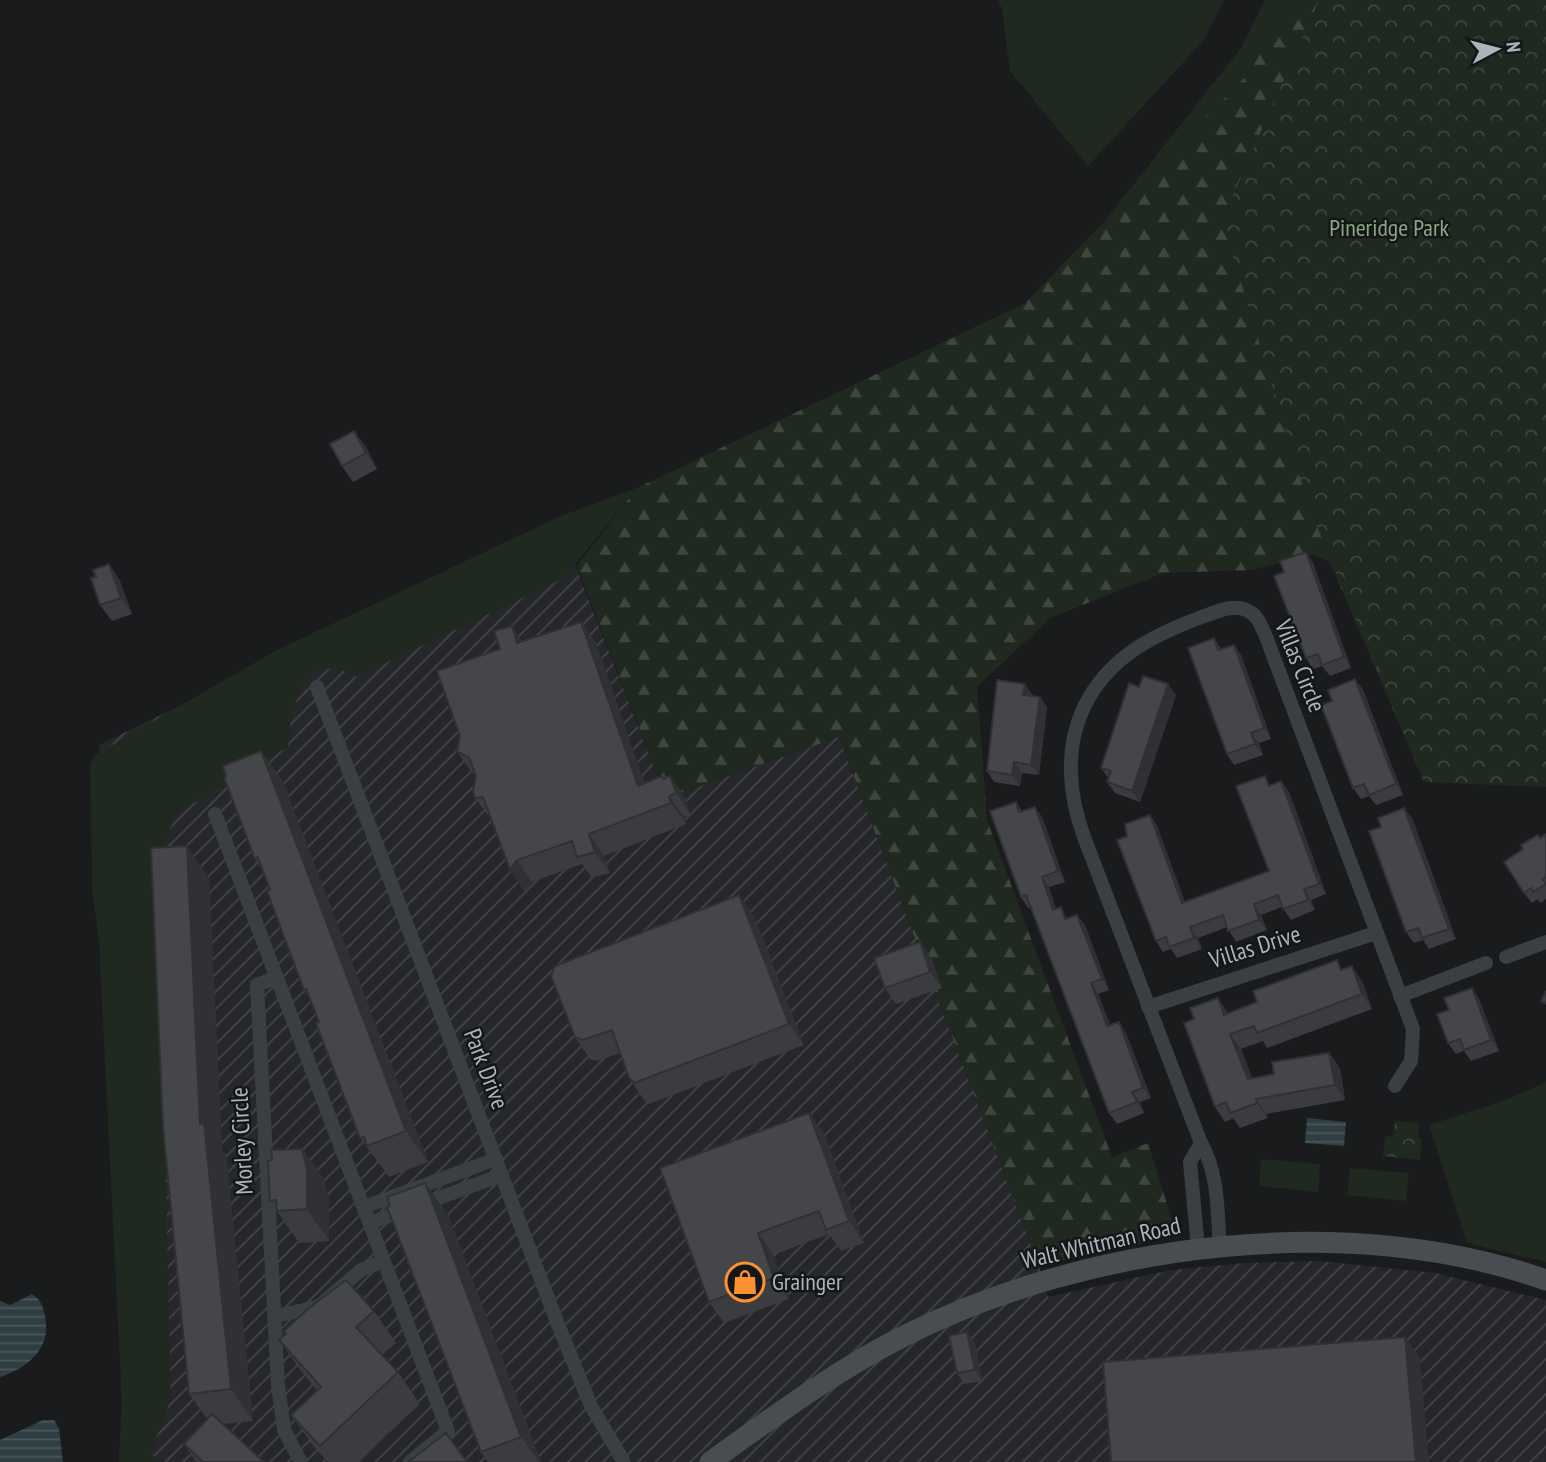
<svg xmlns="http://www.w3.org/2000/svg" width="1546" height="1462" font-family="'PT Sans Narrow',sans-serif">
<defs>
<pattern id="industrial-furrows" width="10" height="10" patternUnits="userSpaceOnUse" patternTransform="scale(1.75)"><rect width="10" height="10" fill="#26272a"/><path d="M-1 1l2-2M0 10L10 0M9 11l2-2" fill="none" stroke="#434447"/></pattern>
<pattern id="forest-firs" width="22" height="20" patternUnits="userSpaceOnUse" patternTransform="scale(1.75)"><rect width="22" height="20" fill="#202920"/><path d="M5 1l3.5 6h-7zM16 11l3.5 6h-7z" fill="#3e463e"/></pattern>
<pattern id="park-crowns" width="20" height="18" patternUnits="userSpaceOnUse" patternTransform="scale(1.75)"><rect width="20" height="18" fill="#202920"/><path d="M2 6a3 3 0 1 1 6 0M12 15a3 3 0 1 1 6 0" fill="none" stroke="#3e463e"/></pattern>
<pattern id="water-rules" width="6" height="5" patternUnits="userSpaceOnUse" patternTransform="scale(1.75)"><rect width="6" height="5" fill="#2f3e42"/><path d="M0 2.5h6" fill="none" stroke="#4a585b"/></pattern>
</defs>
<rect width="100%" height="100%" fill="#1a1b1d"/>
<path fill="url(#industrial-furrows)" d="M558,521L666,798L839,737L1039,1266L1048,1297L1171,1270L1245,1263L1320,1261L1435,1273L1546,1300V1462H119L122,1404L99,745Z"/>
<g fill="#202920">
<path d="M998,0H1224L1203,41L1088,166L1010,71L1002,9Z"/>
<path d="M1265,0H1292L1246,76L1100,227L1241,48Z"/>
<path d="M637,488L564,578L356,677L336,667L311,673C294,695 290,720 288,747L177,813L158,855L171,1398L151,1452L157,1462H119L122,1404L99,941L92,889L90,764L95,755L277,650L561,516Z"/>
<path d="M1546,1082V1262L1467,1243L1429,1125L1506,1100Z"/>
<path d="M1261,1159L1320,1164L1318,1192L1259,1186Z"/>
<path d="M1350,1168L1409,1173L1406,1201L1347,1195Z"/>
</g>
<path fill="url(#forest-firs)" d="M1292,0H1546L1424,782L1330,562L1313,555L1250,570L1163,573L1050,618L977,687L987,820L1112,1157L1148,1143L1177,1236L1039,1266L839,737L666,798L577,566L637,488L1024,304L1246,76Z"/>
<g fill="url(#park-crowns)">
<path d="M1319,0H1546V787L1424,782L1311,513L1222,220Z"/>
<path d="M1395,1121L1419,1123L1418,1138L1422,1139L1420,1160L1383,1156L1385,1136L1393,1137Z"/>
</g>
<g fill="url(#water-rules)">
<path d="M1307,1118L1346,1122L1344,1146L1305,1143Z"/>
<path d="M32,1294C41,1300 43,1306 45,1317C52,1348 28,1368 0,1377V1301L10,1305Z"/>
<path d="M43,1420H54L59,1429L63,1462H0V1440Z"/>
</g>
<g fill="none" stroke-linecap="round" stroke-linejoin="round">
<g stroke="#3b3e42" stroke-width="14">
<path d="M317,687L559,1327L591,1406L624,1462"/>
<path d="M215,814L448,1431L410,1462"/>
<path d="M1506,957L1546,942"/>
<path d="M277,977L257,985L278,1385L284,1430L301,1462"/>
<path d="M1400,996L1486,963"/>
<path d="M1148,1007L1376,933"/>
<path d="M364,1207L496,1159"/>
<path d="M370,1223L502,1175"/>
<path d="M1220,1246C1217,1210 1219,1175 1201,1143L1084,837C1069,796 1064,749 1084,707C1108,658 1151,636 1199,618C1216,612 1234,602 1250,612C1258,616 1261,626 1265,634L1413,1029L1411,1061L1395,1086"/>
<path d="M1198,1248L1190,1162L1201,1143"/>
<path d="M275,1316L318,1307L361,1270L384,1261"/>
</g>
<path stroke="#494d52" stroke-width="21" d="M710,1462C773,1417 836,1370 906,1335C1090,1243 1349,1210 1546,1280"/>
</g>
<g fill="#3a3c40">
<path d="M354,431L366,447L377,469L353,482L342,466Z"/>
<path d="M1306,552L1313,563L1351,668L1330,676L1322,666L1313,669L1306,658L1284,572Z"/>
<path d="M109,564L120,581L132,614L112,621L100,605L96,577Z"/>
<path d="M581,622L596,643L644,783L670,776L685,798L691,815L684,817L686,824L604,856L610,873L592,878L582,864L532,882L525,892L510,870L491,819L475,798V774L472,773L457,751L522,641Z"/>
<path d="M1214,638L1221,649L1234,645L1241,655L1271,739L1259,743L1263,755L1234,765L1227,754Z"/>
<path d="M1355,679L1363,690L1403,795L1376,805L1369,796L1361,799L1353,788L1332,701Z"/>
<path d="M1139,687L1176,695L1140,802L1115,793L1107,782L1109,779L1101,768Z"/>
<path d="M1032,694V696L1047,707L1039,775L1022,773L1020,786L994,782L987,771Z"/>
<path d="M261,751L283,782L428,1162L389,1177L360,1138L319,1022L311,1000L304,990L263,871L255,859L226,776Z"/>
<path d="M1281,781L1289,792L1326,894L1311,900L1315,910L1291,920L1282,907L1261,915L1267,930L1236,942L1227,927L1198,938L1202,949L1177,958L1171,949L1163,952L1156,941L1127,836L1150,815L1157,826L1185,902L1269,871L1272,785Z"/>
<path d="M1016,802L1022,811L1042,817L1065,882L1049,887L1056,909L1068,918L1077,915L1085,925L1109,990L1098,994L1110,1025L1126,1033L1151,1098L1140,1102L1144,1113L1117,1124L1109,1113L1031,907L1028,908L1021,897Z"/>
<path d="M1412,818L1456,939L1429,949L1423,940L1414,943L1406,932L1381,827Z"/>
<path d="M1546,834V899L1540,903L1538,899L1532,903L1524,893L1540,838Z"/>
<path d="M209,878L222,1150L226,1155L253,1421L223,1424L264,1462H196L184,1444L207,1419L189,1394Z"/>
<path d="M754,916L804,1045L649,1104L644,1100L629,1078L620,1053L597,1061L590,1059L575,1037Z"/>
<path d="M931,958L942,988L896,1004L885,988Z"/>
<path d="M1344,969L1362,981L1372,1009L1267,1048L1263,1041L1241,1049L1252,1078L1274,1074L1329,1053L1340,1068L1345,1100L1266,1114L1268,1118L1240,1128L1233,1118L1225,1122L1215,1107L1194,1019L1229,1013Z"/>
<path d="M1472,988L1479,999L1499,1051L1471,1061L1464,1051L1456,1054L1448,1043L1449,1010Z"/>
<path d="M809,1113L824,1134L864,1243L841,1251L829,1234L773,1255L789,1299L724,1323L709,1302Z"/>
<path d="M302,1149L324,1180L329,1201V1241L299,1243L270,1201L272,1160Z"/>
<path d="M425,1183L448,1215L541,1462H488L481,1452L390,1206Z"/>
<path d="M374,1311L396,1343L382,1355L398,1372L420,1404L358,1462H328L313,1446L291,1415L317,1390L301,1371L279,1340Z"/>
<path d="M967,1332L975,1343L982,1381L964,1384L957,1373Z"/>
</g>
<g fill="#303134">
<path d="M354,431L366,447L377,469L366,453Z"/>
<path d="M1306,552L1313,563L1351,668L1344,657Z"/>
<path d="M109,564L120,581L132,614L121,598Z"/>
<path d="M581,622L596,643L653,807L638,786Z"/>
<path d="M512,626L527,648L517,643Z"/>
<path d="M1234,645L1241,655L1271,739L1264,728Z"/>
<path d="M1355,679L1363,690L1403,795L1396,784Z"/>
<path d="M1025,684L1032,694L1031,705L1023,695Z"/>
<path d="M1168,684L1176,695L1140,802L1132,791Z"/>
<path d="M1040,697L1047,707L1039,775L1031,765Z"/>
<path d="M1251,733L1259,743L1263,755L1255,744Z"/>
<path d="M261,751L283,782L428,1162L406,1131Z"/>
<path d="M1014,762L1022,773L1020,786L1012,775Z"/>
<path d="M670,776L685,798L691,815L676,793Z"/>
<path d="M1281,781L1289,792L1326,894L1319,884Z"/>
<path d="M669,796L684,817L686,824L671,803Z"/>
<path d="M1035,807L1042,817L1065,882L1058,871Z"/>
<path d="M1404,808L1412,818L1456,939L1449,929Z"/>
<path d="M1150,815L1157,826L1189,914L1182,903Z"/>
<path d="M589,834L604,856L610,873L595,852Z"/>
<path d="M187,846L209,878L222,1150L226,1155L253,1421L231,1389L200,1124Z"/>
<path d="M517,860L532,882L525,892L510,870Z"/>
<path d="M1042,877L1049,887L1060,921L1053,910Z"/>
<path d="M1304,889L1311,900L1315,910L1308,900Z"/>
<path d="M739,895L754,916L804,1045L789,1024Z"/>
<path d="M1254,904L1261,915L1267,930L1259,920Z"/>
<path d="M1077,915L1085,925L1109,990L1102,979Z"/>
<path d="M1190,927L1198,938L1202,949L1194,938Z"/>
<path d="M920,942L931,958L942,988L930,972Z"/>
<path d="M1352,966L1362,981L1372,1009L1362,994Z"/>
<path d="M1091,983L1098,994L1115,1037L1107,1026Z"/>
<path d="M1472,988L1479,999L1499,1051L1491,1040Z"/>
<path d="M1218,998L1228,1013L1235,1030L1224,1015Z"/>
<path d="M1119,1022L1126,1033L1151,1098L1143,1088Z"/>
<path d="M1230,1034L1241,1049L1258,1094L1248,1079Z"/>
<path d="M1329,1053L1340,1068L1345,1100L1335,1085Z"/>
<path d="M1132,1092L1140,1102L1144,1113L1137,1102Z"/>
<path d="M1256,1099L1266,1114L1268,1118L1257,1103Z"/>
<path d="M809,1113L824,1134L864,1243L849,1221Z"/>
<path d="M302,1149L324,1180L329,1201V1241L307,1209Z"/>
<path d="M425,1183L448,1215L541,1462H539L521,1437Z"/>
<path d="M758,1233L773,1255L789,1299L774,1278Z"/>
<path d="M967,1332L975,1343L982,1381L975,1370Z"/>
<path d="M1405,1337L1420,1358L1429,1462H1416Z"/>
</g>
<g fill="#44464a" stroke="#303134" stroke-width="2">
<path d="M354,431L366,453L342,466L330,444Z"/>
<path d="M1306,552L1344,657L1322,665L1318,654L1306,658L1274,576L1284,572L1280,561Z"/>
<path d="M109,564L121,598L100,605L91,578L96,577L93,570Z"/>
<path d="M581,622L638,786L662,776L663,779L670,776L676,793L669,796L671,803L589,834L595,852L577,857L572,841L517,860L510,870L483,797L475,798L473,792L476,776L469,758L457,751L460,736L437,671L500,649L494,631L512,626L517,643Z"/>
<path d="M1214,638L1218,650L1234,645L1264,728L1251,733L1255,744L1227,754L1188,648Z"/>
<path d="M1143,676L1168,684L1132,791L1107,782L1111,771L1101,768L1129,683L1139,687Z"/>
<path d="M1355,679L1396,784L1369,795L1364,784L1353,788L1321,705L1332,701L1328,690Z"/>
<path d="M997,680L1025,684L1023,695L1040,697L1031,765L1014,762L1012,775L987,771Z"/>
<path d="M261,751L406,1131L367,1146L364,1137L360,1138L316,1023L319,1022L306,989L304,990L267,891L270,890L258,857L255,859L224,777L226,776L223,766Z"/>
<path d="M1265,776L1269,786L1281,781L1319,884L1304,889L1308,900L1283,909L1278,895L1254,904L1259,920L1228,931L1223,915L1190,927L1194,938L1169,947L1166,937L1156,941L1117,840L1127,836L1125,824L1150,815L1182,903L1269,871L1236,786Z"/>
<path d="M1016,802L1019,812L1035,807L1058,871L1042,877L1053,910L1061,907L1065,919L1077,915L1102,979L1091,983L1107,1026L1119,1022L1143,1088L1132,1092L1137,1102L1109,1113L1026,895L1021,897L990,811Z"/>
<path d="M1404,808L1449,929L1422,938L1418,928L1406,932L1369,831L1381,827L1378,818Z"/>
<path d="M1546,834V877L1543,879L1546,884L1533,892L1531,888L1524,893L1504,862L1523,849L1521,845L1538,835L1540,838Z"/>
<path d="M187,846L200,1124L204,1123L231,1389L189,1394L163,1127L151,848Z"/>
<path d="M739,895L789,1024L634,1083L629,1078L612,1030L582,1040L575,1037L551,976L555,966Z"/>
<path d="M920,942L930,972L885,988L874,958Z"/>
<path d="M1337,960L1341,970L1352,966L1362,994L1257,1033L1254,1026L1230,1034L1248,1079L1274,1074L1272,1062L1329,1053L1335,1085L1256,1099L1257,1103L1230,1113L1226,1102L1215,1107L1184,1023L1194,1019L1190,1008L1218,998L1224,1015L1257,1002L1253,991Z"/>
<path d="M1472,988L1491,1040L1464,1050L1460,1039L1448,1043L1437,1014L1449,1010L1444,998Z"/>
<path d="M1546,991V1004L1541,1001Z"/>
<path d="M809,1113L849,1221L826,1230L819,1211L758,1233L774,1278L709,1302L660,1168Z"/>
<path d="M302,1149L307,1169V1209L277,1211L276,1200L270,1201L268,1161L272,1160L271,1150Z"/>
<path d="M425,1183L521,1437L481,1452L387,1207L390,1206L387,1197Z"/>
<path d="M346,1280L374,1311L356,1327L398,1372L320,1446L291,1415L321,1387L279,1340L286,1334L284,1331L309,1308Z"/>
<path d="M967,1332L975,1370L957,1373L949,1336Z"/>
<path d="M1405,1337L1416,1462H1111L1103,1362Z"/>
<path d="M212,1414L264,1462H203L184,1444Z"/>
<path d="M446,1433L467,1462H408Z"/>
</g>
<defs>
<symbol id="shop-ring" viewBox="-11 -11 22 22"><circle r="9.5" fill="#151618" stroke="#fc9133" stroke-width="1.5"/><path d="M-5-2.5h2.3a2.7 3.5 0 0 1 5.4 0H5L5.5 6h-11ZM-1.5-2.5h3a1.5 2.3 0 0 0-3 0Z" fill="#fc9133"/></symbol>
</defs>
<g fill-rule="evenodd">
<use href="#shop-ring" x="723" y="1260" width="44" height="44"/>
</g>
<g text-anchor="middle" stroke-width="5" stroke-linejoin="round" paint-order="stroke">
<g font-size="24" fill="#88a983" stroke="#151618">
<text x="1389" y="236">Pineridge Park</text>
</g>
<g font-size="24" fill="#acb5bd" stroke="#151618">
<text transform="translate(1300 666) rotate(68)" y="8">Villas Circle</text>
<text transform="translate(1255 947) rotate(-17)" y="8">Villas Drive</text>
<text transform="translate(486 1069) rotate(69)" y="8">Park Drive</text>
<text transform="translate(242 1141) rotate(-93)" y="8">Morley Circle</text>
<text transform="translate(1101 1243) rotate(-13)" y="8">Walt Whitman Road</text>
</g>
<g font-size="24" fill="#acb5bd" stroke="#151618" text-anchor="start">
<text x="772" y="1290">Grainger</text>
</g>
</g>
<g transform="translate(1497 49) rotate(83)" stroke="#151618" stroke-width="5" paint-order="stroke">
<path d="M0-5L12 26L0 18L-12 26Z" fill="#acb5bd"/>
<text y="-10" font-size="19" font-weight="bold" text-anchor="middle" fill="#acb5bd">N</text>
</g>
</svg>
